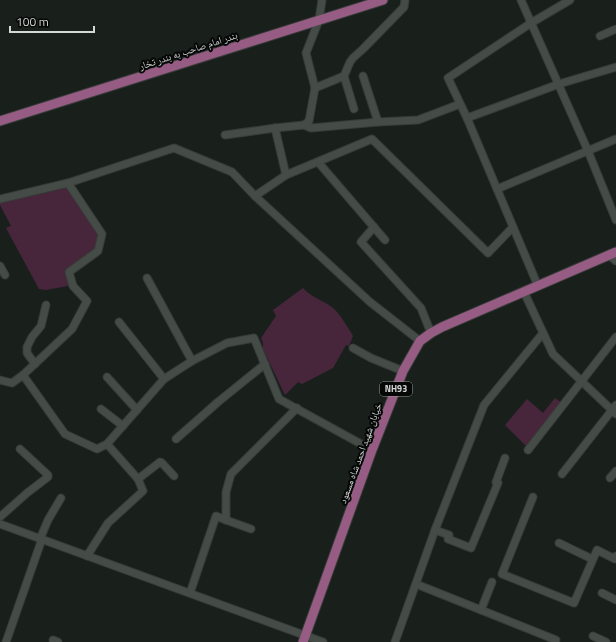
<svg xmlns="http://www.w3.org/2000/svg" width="616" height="642" font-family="'Titillium Web','Noto Naskh Arabic',sans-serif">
<rect width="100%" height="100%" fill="#191f1b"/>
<g fill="#47263c">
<path d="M68,185L100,233L96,251L67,269L73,285L46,290L39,289L6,228L11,226L0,205V201Z"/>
<path d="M303,288C312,299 328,301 337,312C343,319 348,328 353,336L349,346L346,345L333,368L302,384L298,382L285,395L263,349V343L261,338L276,316L273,310Z"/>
<path d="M555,398L562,403L526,446L505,425L527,399L543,413Z"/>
</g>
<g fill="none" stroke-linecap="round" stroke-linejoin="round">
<defs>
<g id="minor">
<path d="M521,0L588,151L616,220"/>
<path d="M570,0L531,23L448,78L467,118L559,84L616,67"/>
<path d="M600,36L616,29"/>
<path d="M363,76L378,122"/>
<path d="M315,88L344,76"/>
<path d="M354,109L344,76L350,62L353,58L363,49L404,7L405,0"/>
<path d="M467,118L497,189"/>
<path d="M304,125L309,121L315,88L306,53L319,20L322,0"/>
<path d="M225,135L275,128"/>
<path d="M318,162L385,240"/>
<path d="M286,175L372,139L488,253L513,227"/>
<path d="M68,183L102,234L98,251L69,272L73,286L87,301L72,329L23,375L65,434L97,449L107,444"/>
<path d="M255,196L370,302L420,341"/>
<path d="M0,199L68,183L174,148L232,172L255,196L286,175L275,128L304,125L311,128L378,122L418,120L460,104"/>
<path d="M374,227L361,242L421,308L431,333"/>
<path d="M609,255L616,261"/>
<path d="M0,266L5,275"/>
<path d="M147,278L192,361"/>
<path d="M538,286L497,189L616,139"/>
<path d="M524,292L553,354L616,414"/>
<path d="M119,322L164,379"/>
<path d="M353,348L371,358L403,371"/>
<path d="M35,364L27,353V347L32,337L41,326L46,305"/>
<path d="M107,377L137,410"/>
<path d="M0,380L12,383L23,375"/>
<path d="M101,409L123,426"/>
<path d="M176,439L218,402L265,364"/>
<path d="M528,450L616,337"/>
<path d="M562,474L616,405"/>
<path d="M610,478L616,471"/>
<path d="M138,479L160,462L162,463L174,476"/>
<path d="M533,497L502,574L574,603L597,550L615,559L616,556"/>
<path d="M0,517L27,493L48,477V475L20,449"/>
<path d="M226,520L251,529"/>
<path d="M0,524L323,642"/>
<path d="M435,530L449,535L448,539L471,548L498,483L496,482L505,458"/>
<path d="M40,539L48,520L61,498"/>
<path d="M559,543L592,559"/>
<path d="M87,556L108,523L143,491L138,479L107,444L164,379L192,361L227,343L254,338L279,399L372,450"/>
<path d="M416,584L556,640"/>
<path d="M190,593L216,516L226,520V492L231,474L297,408"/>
<path d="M602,593L616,600"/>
<path d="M481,610L492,582"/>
<path d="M593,636L606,642"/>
<path d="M53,640L58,642"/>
<path d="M6,642L42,539"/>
<path d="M395,642L435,530L484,405L543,333"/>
</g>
<g id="major">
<path d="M0,121L383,0"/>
<path d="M303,642L372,450L403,371L420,341L431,333L442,327L616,252"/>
</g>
</defs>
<use href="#minor" stroke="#373b38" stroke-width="9"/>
<use href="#major" stroke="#373b38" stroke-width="11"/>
<use href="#minor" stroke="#454c47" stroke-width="7"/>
<use href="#major" stroke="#965c84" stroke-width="9"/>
</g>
<g text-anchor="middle" stroke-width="4" stroke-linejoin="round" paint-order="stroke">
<rect fill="#060807" stroke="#969a98" stroke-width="1" x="380" y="382" width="32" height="14" rx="3"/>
<g font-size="9" font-weight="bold" fill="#d4d8d6">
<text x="396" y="392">NH93</text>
</g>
<g font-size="10" fill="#d4d8d6" stroke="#060807">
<text transform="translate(188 50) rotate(-18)" y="4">بندر امام صاحب به بندر تخار</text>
<text transform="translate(360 453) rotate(-70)" y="4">خیابان شهید احمد شاه مسعود</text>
</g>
</g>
<path d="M10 26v6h84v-6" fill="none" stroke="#d4d8d6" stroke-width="2"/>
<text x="16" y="26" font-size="12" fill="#d4d8d6" stroke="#060807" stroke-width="3" paint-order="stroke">100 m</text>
</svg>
